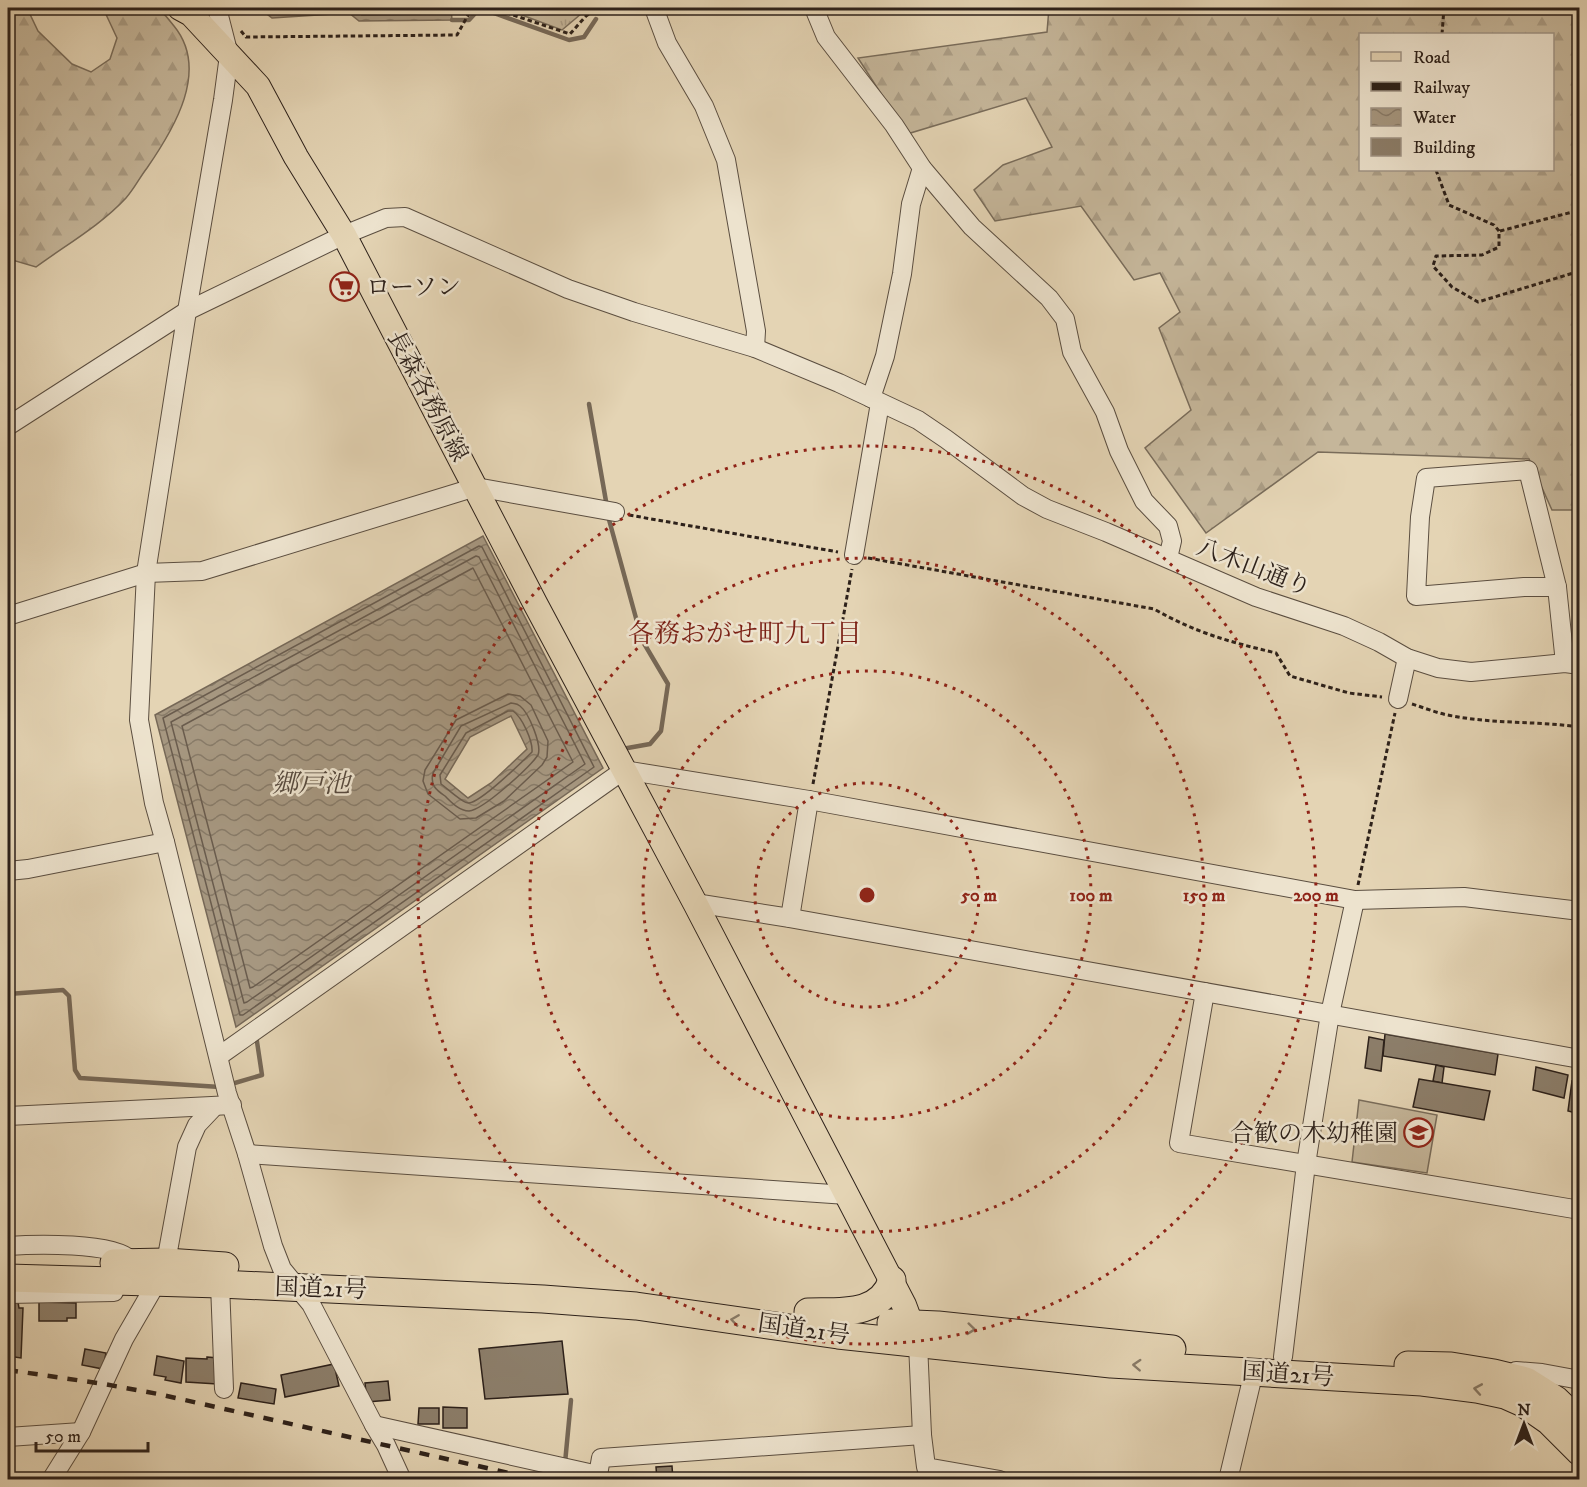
<svg xmlns="http://www.w3.org/2000/svg" width="1587" height="1487" font-family="'IM FELL DW Pica','Noto Serif JP',serif">
<defs>
<pattern id="forest-firs" width="22" height="20" patternUnits="userSpaceOnUse" patternTransform="scale(1.5)"><rect width="22" height="20" fill="#c5b69a"/><path d="M5 1l3.5 6h-7zM16 11l3.5 6h-7z" fill="#aa9c84"/></pattern>
<pattern id="park-tufts" width="24" height="20" patternUnits="userSpaceOnUse" patternTransform="scale(1.5)"><rect width="24" height="20" fill="#c5b69a"/><path d="M3 7l-1-3M5 7V3M7 7l1-3M15 17l-1-3M17 17v-4M19 17l1-3" fill="none" stroke="#aa9c84"/></pattern>
<pattern id="water-waves" width="16" height="10" patternUnits="userSpaceOnUse" patternTransform="scale(1.5)"><rect width="16" height="10" fill="#a69780"/><path d="M0 5q4-4 8 0t8 0" fill="none" stroke="#887b68"/></pattern>
</defs>
<rect width="100%" height="100%" fill="#e4d4b4"/>
<filter id="stains"><feTurbulence type="fractalNoise" baseFrequency=".00333" numOctaves="4"/><feColorMatrix values="0 0 0 0 .2 0 0 0 0 .09 0 0 0 0 .02 0 0 0 .5 -.17"/></filter>
<radialGradient id="worn" r=".72"><stop offset=".6" stop-color="#630" stop-opacity="0"/><stop offset="1" stop-color="#630" stop-opacity=".3"/></radialGradient>
<g fill="url(#forest-firs)" stroke="#796c5a" stroke-width="1.5" fill-rule="evenodd">
<path d="M8,8H27L38,31L72,64L91,72L110,59L117,38L103,8C118,7 140,5 154,8C162,9 169,20 174,26C210,70 174,129 147,168C140,177 134,189 126,198C101,225 66,245 36,267L12,260L8,247Z"/>
<path d="M1049,8H1579V510H1552L1529,459L1318,452L1206,533L1145,448L1191,410L1159,328L1180,312L1160,273L1134,280L1081,206L995,221L974,190L1003,165L1052,147L1026,98L907,134L858,58L1047,32ZM1360,34H1552V170H1360Z"/>
</g>
<path fill="url(#park-tufts)" stroke="#796c5a" stroke-width="1.5" d="M503,8H588L562,30Z"/>
<path fill="#c5b69a" stroke="#796c5a" stroke-width="1.5" d="M1359,1100L1437,1115L1427,1173L1352,1162Z"/>
<g fill="url(#water-waves)" stroke="#766857" stroke-width="1.5" fill-rule="evenodd">
<path d="M259,8H451L452,20L359,21L349,13L272,18Z"/>
<path d="M483,536L603,768L236,1027L155,715ZM511,716L527,749L491,783L468,798L445,779L470,737Z"/>
</g>
<g fill="none" stroke-linecap="round" stroke-linejoin="round">
<g stroke="#6a5c4d" stroke-width="1.5">
<path d="M269,8L275,12L343,8"/>
<path d="M351,8L362,15L443,14L445,12L446,8"/>
<path d="M479,546L482,547L594,767L243,1015H240L163,718Z"/>
<path d="M476,556L479,557L585,764L247,1002L244,1003L171,722Z"/>
<path d="M473,568L573,762L253,987L250,988L182,726Z"/>
<path d="M508,694L520,696L531,705L548,741L547,757L542,765L504,801L476,818L460,819L428,794L423,781L425,770L456,720Z"/>
<path d="M511,703C515,704 516,703 520,706C529,713 542,745 538,755C529,768 483,810 469,811C459,811 451,802 445,796C436,790 430,785 433,773L461,726Z"/>
<path d="M508,711H513C522,717 533,741 532,752C522,762 481,802 469,803C463,804 447,788 441,784L440,775L466,733Z"/>
</g>
<g stroke="#766857" stroke-width="4.5">
<path d="M452,20H469L480,8L569,40L584,37L596,19"/>
<path d="M589,404L607,507"/>
<path d="M608,516L642,640L668,684L661,731L650,744L622,749"/>
<path d="M8,994L63,990L69,996L75,1070L80,1078L220,1087"/>
<path d="M228,1085L262,1075L256,1035"/>
<path d="M565,1463L571,1400"/>
</g>
</g>
<g fill="#8c7e6a" stroke="#2d211a" stroke-width="1.5">
<path d="M1385,1034L1498,1054L1495,1075L1383,1056Z"/>
<path d="M1369,1037L1384,1040L1381,1071L1365,1068Z"/>
<path d="M1436,1065L1444,1067L1442,1083L1433,1081Z"/>
<path d="M1536,1067L1568,1075L1564,1098L1533,1090Z"/>
<path d="M1419,1079L1490,1091L1484,1120L1413,1107Z"/>
<path d="M1572,1081L1580,1083V1114L1568,1111Z"/>
<path d="M11,1302H18L19,1308H23L21,1358L8,1356V1308H11Z"/>
<path d="M39,1302L76,1303V1318H67V1321H39Z"/>
<path d="M562,1341L568,1394L485,1399L479,1349Z"/>
<path d="M85,1349L106,1353L103,1369L82,1365Z"/>
<path d="M157,1356L184,1361L181,1383L165,1380L166,1377L154,1375Z"/>
<path d="M207,1357L218,1358L217,1384L186,1382V1358L207,1359Z"/>
<path d="M334,1364L339,1386L285,1397L281,1375Z"/>
<path d="M388,1381L390,1400L367,1402L365,1383Z"/>
<path d="M241,1383L276,1389L274,1404L238,1398Z"/>
<path d="M443,1407L467,1408V1428H443Z"/>
<path d="M419,1408H439V1424H418Z"/>
<path d="M672,1466L673,1480H657L656,1467Z"/>
<rect x="700" y="1473" width="20" height="7"/>
</g>
<g fill="none" stroke-linecap="round" stroke-linejoin="round">
<defs>
<g id="minor">
<path d="M217,8L229,55L223,100L187,311L146,573L139,720L154,803L165,842L227,1093L247,1154L273,1246L282,1269L311,1304L374,1425L386,1445L402,1480"/>
<path d="M654,8L667,43L704,106L726,160L756,331L755,348"/>
<path d="M814,8L826,37L894,125L922,168L972,227L1049,298L1065,319L1072,352L1105,412L1119,451L1144,501L1168,526L1172,541L1168,558"/>
<path d="M871,398L885,356L902,274L911,204L922,168"/>
<path d="M8,426L187,311L344,235L386,218L405,217L568,289L634,312L755,348L839,383L918,420L946,439L1023,496L1047,509L1106,532L1256,597L1344,626L1379,642L1407,658L1438,668L1471,672L1565,663L1580,665"/>
<path d="M1528,470L1557,587H1524L1416,596L1420,517L1426,478Z"/>
<path d="M854,555L880,403"/>
<path d="M1557,587L1565,663"/>
<path d="M8,616L146,573L202,571L476,487L615,512"/>
<path d="M1398,699L1407,658"/>
<path d="M8,871L28,869L165,842"/>
<path d="M695,903L790,918L1580,1059"/>
<path d="M790,918L809,800"/>
<path d="M1205,992L1179,1143L1580,1210"/>
<path d="M219,1056L624,770L809,800L1355,900L1464,897L1580,911"/>
<path d="M8,1116L232,1105"/>
<path d="M247,1154L847,1195"/>
<path d="M8,1246C34,1244 113,1242 131,1260"/>
<path d="M166,1262L187,1147L197,1125L214,1107"/>
<path d="M220,1284L224,1389"/>
<path d="M8,1294L114,1292"/>
<path d="M918,1343L922,1435L926,1467L1000,1480"/>
<path d="M1283,1357L1306,1164L1330,1014L1355,900"/>
<path d="M1516,1371L1542,1373L1580,1380"/>
<path d="M374,1425L598,1475L601,1458L922,1435"/>
<path d="M8,1437L81,1432"/>
<path d="M51,1480L81,1432L124,1339L157,1282"/>
<path d="M1228,1480L1254,1371"/>
</g>
<path id="major" d="M180,8L191,14L258,86L296,157L344,235L536,605L695,903L904,1305L917,1340"/>
<g id="highway">
<path d="M114,1263L166,1262L225,1266"/>
<path d="M8,1278L220,1284L543,1299L636,1306L838,1335L1111,1364L1422,1382L1477,1389L1505,1395L1523,1403L1549,1421L1580,1452"/>
<path d="M808,1312C838,1311 881,1317 892,1280"/>
<path d="M891,1323L938,1325L1172,1349"/>
<path d="M1408,1365L1451,1366L1494,1373L1526,1381L1556,1400L1580,1423"/>
</g>
</defs>
<use href="#minor" stroke="#5b4e40" stroke-width="20"/>
<use href="#major" stroke="#2d211a" stroke-width="26"/>
<use href="#highway" stroke="#2d211a" stroke-width="29"/>
<g stroke="#2d211a" stroke-width="3" stroke-dasharray="4.5 3" stroke-linecap="butt">
<path d="M492,8L570,34L586,16L598,8"/>
<path d="M241,31L246,37L457,35L472,8"/>
<path d="M1442,34L1444,8"/>
<path d="M1436,170L1449,205L1494,225L1499,231V247L1482,255L1436,256L1433,266L1452,287L1478,302L1580,271"/>
<path d="M1500,231L1580,210"/>
<path d="M629,515L838,552"/>
<path d="M868,558L1154,609C1196,633 1230,642 1276,653L1290,676L1349,693L1382,697"/>
<path d="M1412,704C1425,708 1439,714 1453,716C1495,724 1537,721 1580,727"/>
<path d="M813,784L852,569"/>
<path d="M1358,885L1395,713"/>
</g>
<use href="#minor" stroke="#ede3ce" stroke-width="18"/>
<use href="#major" stroke="#e4d4b4" stroke-width="24"/>
<use href="#highway" stroke="#e4d4b4" stroke-width="27"/>
<path stroke="#2d211a" stroke-width="4.5" stroke-dasharray="10 10" stroke-linecap="butt" d="M8,1370L104,1384L158,1394L540,1480"/>
</g>
<defs><path id="oneway-chevron" d="M-2-3.5L2.5 0L-2 3.5" fill="none" stroke-width="1.6" stroke-linecap="round" stroke-linejoin="round" transform="scale(1.5)"/></defs>
<g stroke="#887a67">
<use href="#oneway-chevron" transform="translate(735 1320) rotate(-172)"/>
<use href="#oneway-chevron" transform="translate(971 1329) rotate(6)"/>
<use href="#oneway-chevron" transform="translate(1137 1365) rotate(-177)"/>
<use href="#oneway-chevron" transform="translate(1478 1389) rotate(-170)"/>
</g>
<g fill="none" stroke="#8f2418" stroke-width="3" stroke-dasharray="3 6">
<circle cx="867" cy="895" r="112"/>
<circle cx="867" cy="895" r="224"/>
<circle cx="867" cy="895" r="337"/>
<circle cx="867" cy="895" r="449"/>
</g>
<defs>
<symbol id="supermarket-ring" viewBox="-11 -11 22 22"><circle r="9.5" fill="#ede3ce" stroke="#8f2418" stroke-width="1.5"/><path d="M-6-5.5h2.5l.6 2H6L4.5 2H-2.5L-4.4-4H-6ZM-1.5 3.2a1.3 1.3 0 1 0 .1 0ZM3 3.2a1.3 1.3 0 1 0 .1 0Z" fill="#8f2418"/></symbol>
<symbol id="school-ring" viewBox="-11 -11 22 22"><circle r="9.5" fill="#ede3ce" stroke="#8f2418" stroke-width="1.5"/><path d="M0-5L7-2L0 1L-7-2ZM-4 1L0 2.5L4 1V4Q0 6-4 4Z" fill="#8f2418"/></symbol>
</defs>
<g fill-rule="evenodd">
<use href="#supermarket-ring" x="328" y="270" width="33" height="33"/>
<use href="#school-ring" x="1402" y="1116" width="33" height="33"/>
</g>
<g text-anchor="middle" stroke-width="5" stroke-linejoin="round" paint-order="stroke">
<g font-size="24" fill="#2d211a" stroke="#ede3ce" text-anchor="start">
<text x="366" y="295">ローソン</text>
<text x="1398" y="1141" text-anchor="end">合歓の木幼稚園</text>
</g>
<g font-size="24" fill="#2d211a" stroke="#ede3ce">
<text transform="translate(428 396) rotate(62)" y="8">長森各務原線</text>
<text transform="translate(1254 567) rotate(21)" y="8">八木山通り</text>
<text transform="translate(321 1288) rotate(2)" y="8">国道21号</text>
<text transform="translate(804 1329) rotate(8)" y="8">国道21号</text>
<text transform="translate(1288 1374) rotate(4)" y="8">国道21号</text>
</g>
<g font-size="26" fill="#7a1f14" stroke="#ede3ce">
<text x="745" y="642">各務おがせ町九丁目</text>
</g>
<g font-size="26" font-style="italic" fill="#574a3e" stroke="#ede3ce">
<text x="311" y="792">郷戸池</text>
</g>
</g>
<circle cx="867" cy="895" r="9" fill="#8f2418" stroke="#ede3ce" stroke-width="3"/>
<g font-size="18" text-anchor="middle" font-weight="bold" fill="#8f2418" stroke="#ede3ce" stroke-width="5" stroke-linejoin="round" paint-order="stroke">
<text x="979" y="901">50 m</text>
<text x="1091" y="901">100 m</text>
<text x="1204" y="901">150 m</text>
<text x="1316" y="901">200 m</text>
</g>
<rect width="1587" height="1487" fill="none" stroke="#e4d4b4" stroke-width="30"/>
<rect x="9" y="9" width="1569" height="1469" fill="none" stroke="#2d211a" stroke-width="3"/>
<rect x="15" y="15" width="1557" height="1457" fill="none" stroke="#2d211a" stroke-width="1.5"/>
<rect x="1359" y="33" width="195" height="138" fill="#ede3ce" stroke="#a09586" stroke-width="1.5"/>
<rect x="1371" y="52" width="30" height="9" fill="#e4d4b4" stroke="#a09586" stroke-width="1.5"/>
<text x="1413" y="63" font-size="18" fill="#2d211a">Road</text>
<rect x="1371" y="82" width="30" height="9" fill="#2d211a" stroke="#a09586" stroke-width="1.5"/>
<text x="1413" y="93" font-size="18" fill="#2d211a">Railway</text>
<rect x="1371" y="108" width="30" height="18" fill="url(#water-waves)" stroke="#a09586" stroke-width="1.5"/>
<text x="1413" y="123" font-size="18" fill="#2d211a">Water</text>
<rect x="1371" y="138" width="30" height="18" fill="#8c7e6a" stroke="#a09586" stroke-width="1.5"/>
<text x="1413" y="153" font-size="18" fill="#2d211a">Building</text>
<g transform="translate(1524 1424)" stroke="#ede3ce" stroke-width="4.5" paint-order="stroke">
<path d="M0-4.5L10 22L0 15L-10 22Z" fill="#2d211a"/>
<text y="-9" font-size="16" font-weight="bold" text-anchor="middle" fill="#2d211a">N</text>
</g>
<path d="M36 1442v9h112v-9" fill="none" stroke="#2d211a" stroke-width="3"/>
<text x="45" y="1442" font-size="18" fill="#2d211a" stroke="#ede3ce" stroke-width="4.5" paint-order="stroke">50 m</text>
<rect width="100%" height="100%" filter="url(#stains)"/>
<rect width="100%" height="100%" fill="url(#worn)"/>
</svg>
